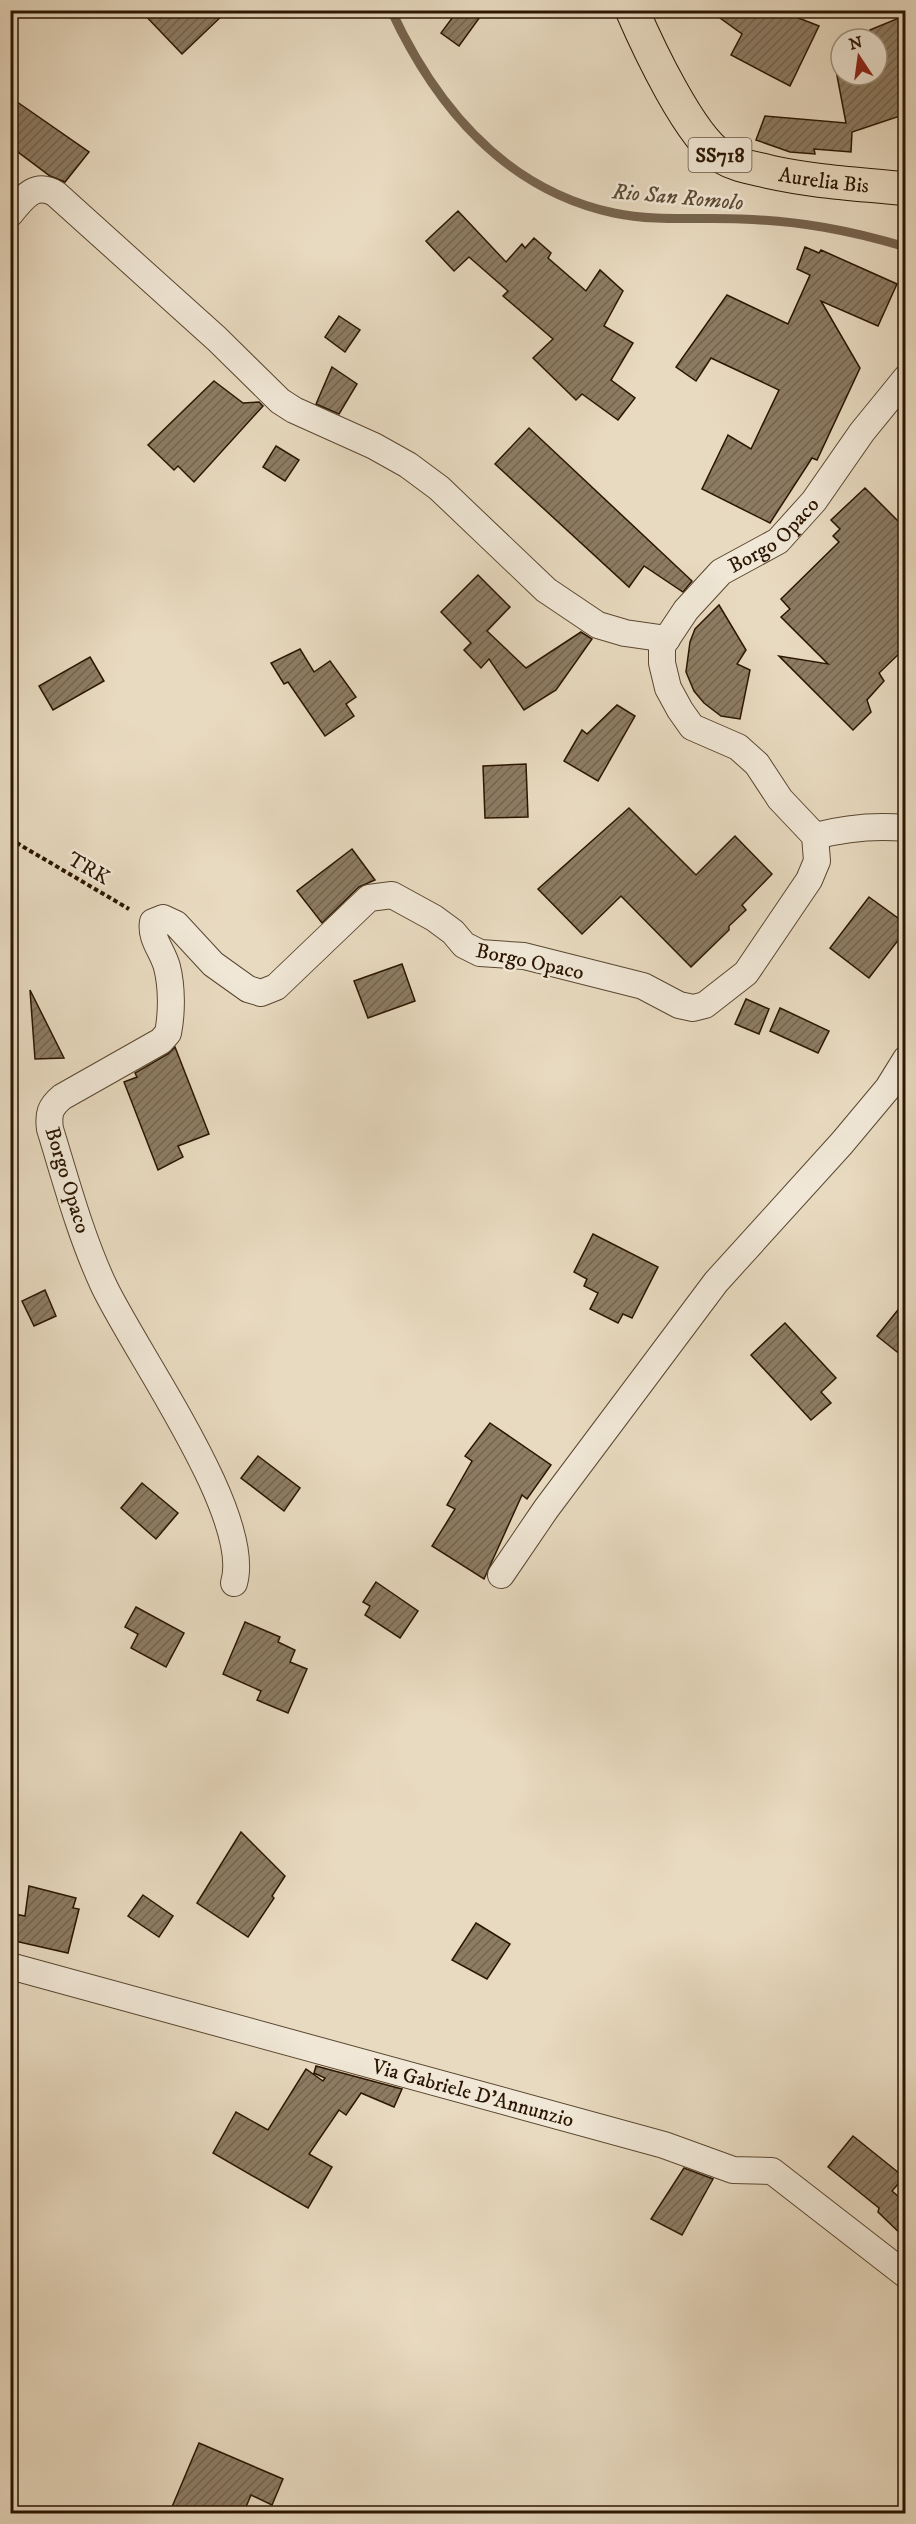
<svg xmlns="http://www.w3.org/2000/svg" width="916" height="2524" font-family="'IM FELL DW Pica',serif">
<defs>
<pattern id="building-hatch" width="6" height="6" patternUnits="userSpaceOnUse" patternTransform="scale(1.5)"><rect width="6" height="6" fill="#8d7c64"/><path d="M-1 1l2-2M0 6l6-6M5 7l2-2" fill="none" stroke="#736550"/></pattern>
</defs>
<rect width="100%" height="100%" fill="#e8dac0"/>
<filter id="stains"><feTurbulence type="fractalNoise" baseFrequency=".00333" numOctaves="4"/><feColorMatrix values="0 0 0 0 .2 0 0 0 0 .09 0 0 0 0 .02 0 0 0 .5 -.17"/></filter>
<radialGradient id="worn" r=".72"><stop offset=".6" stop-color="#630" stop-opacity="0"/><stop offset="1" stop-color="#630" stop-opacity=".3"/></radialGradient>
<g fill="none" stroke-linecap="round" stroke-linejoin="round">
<path stroke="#76634d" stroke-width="9" d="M391,10C436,107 506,190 614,213C656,222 698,217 741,219C800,221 849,230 906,247"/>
</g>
<g fill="url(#building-hatch)" stroke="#2b1601" stroke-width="1.5">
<path d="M140,10H228L182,54Z"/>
<path d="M458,10H485L459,46L441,33Z"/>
<path d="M709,10H778L819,26L790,86L731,55L742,34Z"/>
<path d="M906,15V114L852,132L851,152L814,149L815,154L790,152L756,140L765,116L846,123L834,60L841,59V75H877V52L879,51L877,39H874L870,30Z"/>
<path d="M10,97L89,152L65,182L50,176L10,146Z"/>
<path d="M458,211L506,262L522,244L525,248L534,238L551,253L548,258L586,291L600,270L623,291L604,326L633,343L611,380L635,398L618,420L582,394L576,400L533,358L553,339L503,296L508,291L469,257L454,271L426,241Z"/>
<path d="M805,247L819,253L821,250L897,284L878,326L821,301L860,368L817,460L812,458L770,523L702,489L728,435L751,449L779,390L711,358L696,381L676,367L727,295L788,324L810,275L797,269Z"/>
<path d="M339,316L360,330L345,352L325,337Z"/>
<path d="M332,367L357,384L339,414L316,404Z"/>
<path d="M214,381L243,403L259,402L263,406L194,482L178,466L174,470L148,445Z"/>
<path d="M529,428L692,581L683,592L644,566L629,587L495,464Z"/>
<path d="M276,446L299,460L285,481L263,467Z"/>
<path d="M865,488L906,529V647L879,673L884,681L867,700L871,712L853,730L779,656L828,664L781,617L790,609L781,599L839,542L833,536L840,529L831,520Z"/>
<path d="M478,575L510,607L487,631L526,668L581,632L592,639L556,690L524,710L489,659L481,668L464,650L471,643L441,612Z"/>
<path d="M719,605L746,650L737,664L750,670L740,719L721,716L704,703L694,691L686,672L690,642L695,629Z"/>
<path d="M300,649L314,672L330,661L356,697L346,704L354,716L325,736L288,682L284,684L271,663Z"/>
<path d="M90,657L104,681L53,710L39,686Z"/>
<path d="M617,705L635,716L598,781L564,761L582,730L587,734Z"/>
<path d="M526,764L528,817L485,818L483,766Z"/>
<path d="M629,808L696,875L735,836L772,874L742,905L746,910L729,926V930L691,967L621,896L582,934L538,889Z"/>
<path d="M352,849L375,880L359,887L322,923L297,891Z"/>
<path d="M869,897L906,924V930L869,978L830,948Z"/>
<path d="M402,964L415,1001L368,1018L354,981Z"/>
<path d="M30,990L64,1058L35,1059Z"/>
<path d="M746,999L769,1009L759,1034L735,1024Z"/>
<path d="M780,1008L829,1031L818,1053L770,1031Z"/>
<path d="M175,1047L209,1134L178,1146L183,1157L158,1170L124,1082L137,1077L135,1073L168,1054Z"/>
<path d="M593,1234L658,1267L632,1318L623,1314L618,1323L590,1309L598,1293L584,1286L587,1279L574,1272Z"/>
<path d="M45,1290L56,1316L34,1326L22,1301Z"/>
<path d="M906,1300V1359L877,1336Z"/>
<path d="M785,1323L836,1378L821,1392L831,1403L811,1420L751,1355Z"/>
<path d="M490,1423L551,1465L527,1499L522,1495L484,1579L432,1546L455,1509L447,1505L472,1461L465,1456Z"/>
<path d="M258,1456L300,1488L284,1511L241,1478Z"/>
<path d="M142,1483L178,1513L156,1539L121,1508Z"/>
<path d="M376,1582L418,1611L400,1638L365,1615L370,1606L363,1602Z"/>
<path d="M136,1607L184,1633L166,1667L131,1648L138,1634L125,1627Z"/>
<path d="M245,1622L280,1637L278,1642L295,1650L290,1662L307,1669L288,1713L257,1700L261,1691L223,1674Z"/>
<path d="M241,1832L285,1876L272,1896L274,1898L248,1937L197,1903Z"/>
<path d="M29,1886L76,1898L73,1908L79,1909L68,1953L10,1940V1913L25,1916Z"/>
<path d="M143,1895L173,1916L159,1937L128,1916Z"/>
<path d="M476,1923L510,1944L487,1979L452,1960Z"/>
<path d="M316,2066L402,2089L394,2107L361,2093L346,2115L339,2110L309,2154L332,2167L308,2208L213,2153L236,2112L268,2130L306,2069L323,2081L325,2078L314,2073Z"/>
<path d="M853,2136L904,2177L892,2191L906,2203V2239L878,2212L879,2208L828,2167Z"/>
<path d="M684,2168L713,2179L682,2235L651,2219Z"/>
<path d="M199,2443L283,2479L272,2505L251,2495L243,2514H169Z"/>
</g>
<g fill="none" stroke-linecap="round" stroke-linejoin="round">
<defs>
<g id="street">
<path d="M10,214C23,198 35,181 56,194L217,339L280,401L294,410L374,446L408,465L439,488L546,590L598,625L625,633L667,639"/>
<path d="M815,836C845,828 874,825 906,828"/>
<path d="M501,1575L546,1509L716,1282L842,1143L888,1088L906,1059"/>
<path id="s1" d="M234,1583C254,1515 134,1351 103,1284C80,1234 66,1181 50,1129C48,1114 50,1107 62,1097L161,1041L168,1033C172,1013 172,987 167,967C163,951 150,939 153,922L163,918L176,924L213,964L248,989L261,993L276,987L369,898L392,895L434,918L453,932L464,945L480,953L524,956L643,986L679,1005L693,1008L705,1005L746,973L809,880L817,861L815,836L780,799L757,764L738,747L692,727L680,710L668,688L662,663V646L686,610L721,572L778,541L814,501L862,432L906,378"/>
<path id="s2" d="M10,1966L664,2145L733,2170L772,2171L906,2275"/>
</g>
<g id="highway">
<path id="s3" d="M632,10C648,47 690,137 722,157C737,166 754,168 770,172C815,182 860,184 906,189"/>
</g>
</defs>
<use href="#street" stroke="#5a4731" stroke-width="28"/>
<use href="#highway" stroke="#2b1601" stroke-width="35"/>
<path stroke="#2b1601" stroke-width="4" stroke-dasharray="4.5 3" stroke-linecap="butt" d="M10,839L129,909"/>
<use href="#street" stroke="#f0e7d6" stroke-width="26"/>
<use href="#highway" stroke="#e8dac0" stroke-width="33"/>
</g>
<g text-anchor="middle" stroke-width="5" stroke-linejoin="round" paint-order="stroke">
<rect fill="#f0e7d6" stroke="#665541" stroke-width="1.5" x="688.5" y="138" width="63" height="34" rx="4.5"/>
<g font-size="20" font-weight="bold" fill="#2b1601">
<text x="720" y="162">SS718</text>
</g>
<g font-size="21" fill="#2b1601" stroke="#f0e7d6">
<text dy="7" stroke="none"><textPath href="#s3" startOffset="279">Aurelia Bis</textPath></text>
<text dy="7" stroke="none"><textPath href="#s1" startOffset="2042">Borgo Opaco</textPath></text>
<text transform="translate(89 868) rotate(30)" y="7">TRK</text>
<text transform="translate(530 961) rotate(12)" y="7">Borgo Opaco</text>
<text transform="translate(68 1180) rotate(73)" y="7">Borgo Opaco</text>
<text dy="7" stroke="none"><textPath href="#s2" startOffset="480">Via Gabriele D'Annunzio</textPath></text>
</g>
<g font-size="22" font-style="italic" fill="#5d4a33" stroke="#f0e7d6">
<text transform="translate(678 196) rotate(5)" y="8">Rio San Romolo</text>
</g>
</g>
<rect width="916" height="2524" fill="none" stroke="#e8dac0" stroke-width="36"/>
<rect x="12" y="12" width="892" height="2500" fill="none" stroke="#2b1601" stroke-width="3"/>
<rect x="18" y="18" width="880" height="2488" fill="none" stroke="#2b1601" stroke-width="1.5"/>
<g transform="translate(859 57) rotate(347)"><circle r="28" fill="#f0e7d6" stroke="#a19381" stroke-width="1.5"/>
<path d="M0-4.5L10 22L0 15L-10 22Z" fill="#8f2418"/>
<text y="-9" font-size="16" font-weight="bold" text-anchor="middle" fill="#2b1601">N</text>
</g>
<rect width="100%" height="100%" filter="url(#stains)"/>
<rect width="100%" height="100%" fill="url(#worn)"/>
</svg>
